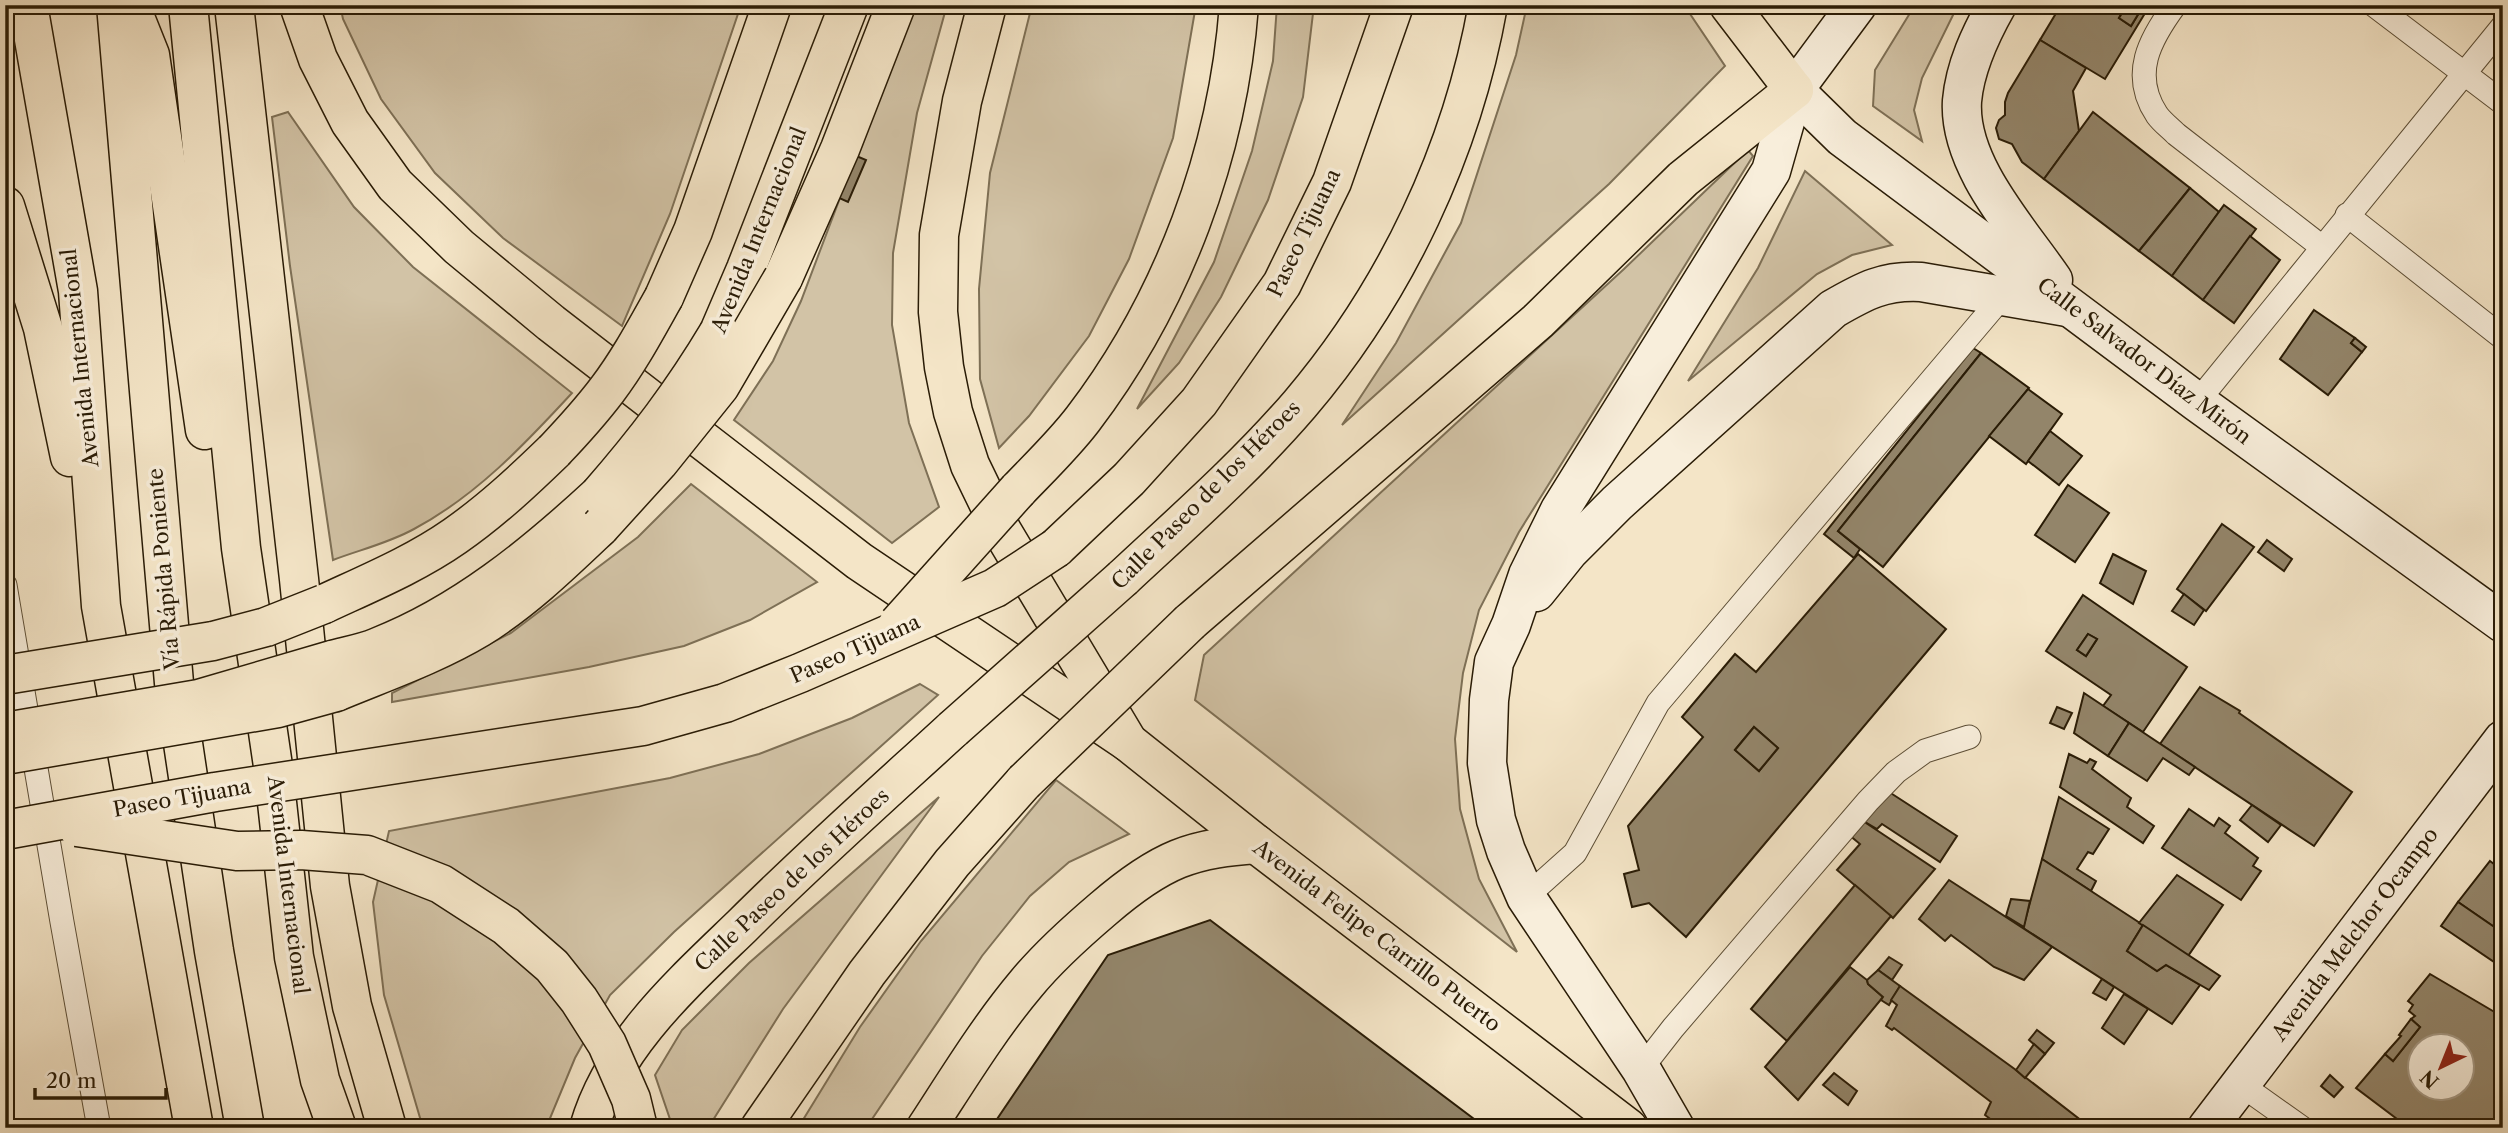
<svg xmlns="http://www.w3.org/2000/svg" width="2508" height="1133" viewBox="0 0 2508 1133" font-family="'Libre Caslon Text',serif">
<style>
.green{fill:#d2c3a6;stroke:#7e7056;stroke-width:2}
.building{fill:#93856a;stroke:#2a1c06;stroke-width:2;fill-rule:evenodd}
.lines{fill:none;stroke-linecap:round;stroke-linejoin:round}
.lane-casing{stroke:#5c4e36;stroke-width:25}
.secondary-casing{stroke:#2a1c06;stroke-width:41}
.primary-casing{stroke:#2a1c06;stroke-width:41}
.highway-casing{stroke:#2a1c06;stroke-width:41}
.lane{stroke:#f8eedb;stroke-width:23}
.secondary{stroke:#f8eedb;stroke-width:38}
.primary{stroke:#f4e5c7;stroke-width:38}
.highway{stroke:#f4e5c7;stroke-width:38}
.primary-bridge-casing{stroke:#2a1c06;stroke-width:41;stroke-linecap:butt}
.highway-bridge-casing{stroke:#2a1c06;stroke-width:41;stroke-linecap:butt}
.primary-bridge{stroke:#f4e5c7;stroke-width:38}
.highway-bridge{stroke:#f4e5c7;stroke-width:38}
.labels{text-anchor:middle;stroke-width:7;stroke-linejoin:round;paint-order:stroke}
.street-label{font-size:21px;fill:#2a1c06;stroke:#f8eedb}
</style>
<rect width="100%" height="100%" fill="#f4e5c7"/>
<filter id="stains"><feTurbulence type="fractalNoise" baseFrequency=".00286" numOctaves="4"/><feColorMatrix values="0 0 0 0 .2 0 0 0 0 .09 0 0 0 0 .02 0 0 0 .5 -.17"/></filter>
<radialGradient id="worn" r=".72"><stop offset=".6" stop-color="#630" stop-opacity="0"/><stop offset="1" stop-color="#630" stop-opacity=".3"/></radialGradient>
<g class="green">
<path d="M340,5H741L670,214L622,326L503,238L435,173L381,99L343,19Z"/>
<path d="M913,5H947L917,113L893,253L892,325L909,423L939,507L892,543L734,420L773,361L801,301Z"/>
<path d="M1032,5H1196L1173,138L1129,259L1089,336L1029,416L999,448L980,379L979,289L990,173Z"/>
<path d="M1277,5H1314L1303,97L1268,200L1221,297L1179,363L1137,409L1214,262L1252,151L1273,61Z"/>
<path d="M1527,5H1684L1725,66L1609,184L1342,425L1396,343L1461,223L1516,55Z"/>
<path d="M1915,5H1958L1922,78L1914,110L1922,141L1873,106L1875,70Z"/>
<path d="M288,112L354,207L413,267L572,393C524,445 476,496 414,529C389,543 359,550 333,560L290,266L272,117Z"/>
<path d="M1748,150L1753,156L1519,532L1479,610L1463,673L1455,739L1460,809L1479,879L1517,952L1195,700L1204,655L1624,269Z"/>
<path d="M1805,171L1892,245L1852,255L1817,274L1688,381L1758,268Z"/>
<path d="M691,484L817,582L750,620L684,646L589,667L392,702V693L511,633L638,537Z"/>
<path d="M920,684L938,695L674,932L610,995L575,1058L546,1128H423L384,995L373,902L389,831L670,778L759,754L852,718Z"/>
<path d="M1056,780L1129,834L1069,862L1030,896L982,956L866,1128H798L860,1027L921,941Z"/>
<path d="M939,797L783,1009L708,1128H673L655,1075L682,1030L749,963Z"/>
</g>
<g class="building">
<path d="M2061,5H2127L2119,18L2131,26L2142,8L2136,5H2150L2105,79L2040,40Z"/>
<path d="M2127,5H2136L2142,8L2131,26L2119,18Z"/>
<path d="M2040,40L2086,68L2073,91L2079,131L2044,179L2022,162L2012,144L1999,139L1996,128L1999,120L2005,115V102L2008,93Z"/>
<path d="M2093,112L2190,188L2139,251L2044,179Z"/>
<path d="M823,142L866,160L848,202L806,183Z"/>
<path d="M2190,188L2219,212L2172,276L2139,251Z"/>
<path d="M2224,205L2256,229L2203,300L2172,276Z"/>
<path d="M2250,236L2280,260L2234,323L2203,300Z"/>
<path d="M2314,310L2355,338L2351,343L2362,352L2328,395L2280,359Z"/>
<path d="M2355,338L2366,347L2362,352L2351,343Z"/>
<path d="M1973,348L1981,353L1838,531L1860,549L1854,558L1824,534Z"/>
<path d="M1981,353L2029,388L1883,567L1838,531Z"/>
<path d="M2028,389L2062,414L2026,464L1989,436Z"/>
<path d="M2050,431L2082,456L2059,485L2028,461Z"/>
<path d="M2068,485L2109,513L2075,562L2035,535Z"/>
<path d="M2222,524L2254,547L2206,611L2177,589Z"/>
<path d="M2267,540L2292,559L2284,571L2258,552Z"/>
<path d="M1858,554L1946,629L1686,937L1649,903L1632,907L1624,874L1639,870L1628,826L1703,737L1682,717L1735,654L1756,672ZM1754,727L1778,748L1759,771L1735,750Z"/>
<path d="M2113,554L2146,571L2133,604L2100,583Z"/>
<path d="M2184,594L2204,610L2194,625L2172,611Z"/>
<path d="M2083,595L2187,667L2143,732L2103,706L2111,695L2046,651ZM2088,634L2097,639L2086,656L2077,650Z"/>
<path d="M2088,634L2097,639L2086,656L2077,650Z"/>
<path d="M2200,687L2240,711L2239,713L2352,792L2314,846L2160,744Z"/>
<path d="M2084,693L2129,723L2108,756L2074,733Z"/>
<path d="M2057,707L2072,713L2064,729L2050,723Z"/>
<path d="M2129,723L2195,767L2189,775L2163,758L2147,781L2108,756Z"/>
<path d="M1754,727L1778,748L1759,771L1735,750Z"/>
<path d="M2069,754L2087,763L2090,759L2096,762L2092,769L2131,798L2127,807L2154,826L2143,843L2060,787Z"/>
<path d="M1886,790L1957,836L1940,862L1882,824L1877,829L1860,819Z"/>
<path d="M2059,797L2109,829L2093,854L2088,852L2077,869L2096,881L2091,891L2042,859Z"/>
<path d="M2252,805L2281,825L2268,842L2240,820Z"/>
<path d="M2189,809L2214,826L2219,818L2230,826L2225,833L2258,858L2253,866L2261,871L2241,900L2162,848Z"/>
<path d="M1860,819L1935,869L1893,918L1837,870L1860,844L1848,834Z"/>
<path d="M2042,859L2143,925L2127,951L2157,971L2166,965L2200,985L2172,1024L2023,928Z"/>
<path d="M2490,861L2503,871V933L2458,902Z"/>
<path d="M2177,875L2223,905L2188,956L2139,923Z"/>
<path d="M1949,880L2052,947L2024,980L1994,967L1951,935L1945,941L1919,919Z"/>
<path d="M1855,885L1891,916L1787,1041L1751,1009Z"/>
<path d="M2011,899L2030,901L2024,927L2006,916Z"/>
<path d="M2458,902L2503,933V968L2441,926Z"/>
<path d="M1210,920L1486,1128H991L1108,955Z"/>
<path d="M2143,925L2220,976L2209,990L2166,965L2157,971L2127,951Z"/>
<path d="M1889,957L1902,965L1892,980L1878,970Z"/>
<path d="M1850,967L1867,980L1868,984L1883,997L1798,1100L1765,1067Z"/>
<path d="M1878,970L1900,986L1889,1005L1881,1000L1883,997L1868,984L1867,980Z"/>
<path d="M2430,974L2503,1017V1128H2409L2356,1088L2385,1054L2393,1061L2420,1027L2411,1019L2415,1016L2409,1011L2413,1005L2408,1001ZM2420,1046H2462V1088H2420Z"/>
<path d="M2102,979L2114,987L2106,1000L2093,993Z"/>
<path d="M1900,986L2016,1070L2091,1128H2002L1985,1115L1991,1102L1894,1028L1892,1030L1886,1026L1897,1005L1891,1000Z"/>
<path d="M2124,994L2148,1009L2124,1044L2102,1028Z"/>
<path d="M2411,1019L2420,1027L2393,1061L2385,1054L2401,1036L2399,1035Z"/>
<path d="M2037,1030L2054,1043L2045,1054L2029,1040Z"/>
<path d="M2034,1044L2045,1054L2025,1078L2016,1070Z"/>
<path d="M1834,1073L1857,1091L1848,1105L1823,1085Z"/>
<path d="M2330,1075L2343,1087L2334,1097L2321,1086Z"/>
</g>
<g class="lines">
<defs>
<g id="lane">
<path d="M2175,5C2150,39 2130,74 2157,115C2162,122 2170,128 2176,134L2322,247"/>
<path d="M2374,5L2503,103"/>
<path d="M2347,215L2503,338"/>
<path d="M2197,402L2503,26"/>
<path d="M5,585L62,922L99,1128"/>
<path d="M1526,897L1575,853L1658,703L2002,297"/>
<path d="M1641,1069L1673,1028L1868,801L1896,772L1925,751L1969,737"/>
<path d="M2240,1084L2302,1128"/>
</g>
<g id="secondary">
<path d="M1997,5C1980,35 1965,67 1962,101C1958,165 2019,230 2053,280"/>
<path d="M1794,90L1842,137L2197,402L2503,623"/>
<path d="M1536,592L1569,551L1617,503L1833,309C1864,291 1884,280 1921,282L2067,307"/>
<path d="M1675,1128L1641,1069L1526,897L1506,851L1496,820L1487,763L1489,700L1494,662L1511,625L1528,575L1560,510L1771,171L1794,90L1857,5"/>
<path d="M2207,1128L2503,740"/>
</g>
<g id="primary">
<path d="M987,5L962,101L939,235L938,312L944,367L953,412L970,465L1002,531L1128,742L1256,844L1628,1128"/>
<path d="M1729,5L1794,90"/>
<path d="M783,278L840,149L896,5"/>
<path d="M1123,578C1183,522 1246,467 1300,404C1396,291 1462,151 1488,5"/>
<path d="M336,692C384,672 434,655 479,628C524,600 562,563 600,527"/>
<path d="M589,1128C613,1045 682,984 742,926C810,858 882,794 953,729"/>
<path d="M926,1128C958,1079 989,1028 1026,984C1049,956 1076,932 1103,909C1125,890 1151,870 1178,859C1203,849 1229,846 1256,844"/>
</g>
<g id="highway">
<path d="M28,5L78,291L101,606L194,1128"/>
<path d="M116,5L174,683L214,951L245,1128"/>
<path d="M130,5L150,55L205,430"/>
<path d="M188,5L241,548L273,766L294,957L320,1080L337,1128"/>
<path d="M234,5L299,579L330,886L352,1006L387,1128"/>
<path d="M299,5L318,59L350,122L395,185L459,247L551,323L859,561L1128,742"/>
<path d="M5,206L43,328L70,457"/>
<path d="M664,297L693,231L772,5"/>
<path d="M719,332L746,269L849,5"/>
<path d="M1018,490C1040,467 1064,444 1083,419C1173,301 1228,153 1239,5"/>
<path d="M1056,548L1129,479L1199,402L1282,284L1332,182L1394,5"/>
<path d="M324,604C369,583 415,564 455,536C491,511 523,481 554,451"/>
<path d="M1190,622L1538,321L1683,179L1794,90"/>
<path d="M332,660C347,656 364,653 378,647C462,614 533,556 599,495"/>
<path d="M760,1128L867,973L952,863L1024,782"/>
</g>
</defs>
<use href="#lane" class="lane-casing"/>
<use href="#secondary" class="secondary-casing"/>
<use href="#primary" class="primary-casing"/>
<use href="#highway" class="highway-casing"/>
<use href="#lane" class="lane"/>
<use href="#secondary" class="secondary"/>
<use href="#primary" class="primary"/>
<use href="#highway" class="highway"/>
<defs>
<g id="primary-bridge">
<path d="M600,527L659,462L720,386L783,278"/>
<path d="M953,729L1123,578"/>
<path d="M5,755L278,708L336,692"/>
</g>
<g id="highway-bridge">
<path d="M554,451C573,431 591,411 607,390C629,361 646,329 664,297"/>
<path d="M599,495C645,442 682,394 719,332"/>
<path d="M898,624L1018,490"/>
<path d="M5,675L213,641L266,627L324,604"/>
<path d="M5,732L199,699L332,660"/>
<path d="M1024,782L1190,622"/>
<path d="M77,827L237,851L301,850L367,855L441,884L506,926L552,966L579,1000L607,1044L631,1099L638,1128"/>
<path d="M5,830L215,792L643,726L725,703L800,673L995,588L1056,548"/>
</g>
</defs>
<use href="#primary-bridge" class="primary-bridge-casing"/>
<use href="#highway-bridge" class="highway-bridge-casing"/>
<use href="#primary-bridge" class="primary-bridge"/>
<use href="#highway-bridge" class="highway-bridge"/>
</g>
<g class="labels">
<g class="street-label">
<text transform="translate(759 230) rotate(-68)" y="7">Avenida Internacional</text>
<text transform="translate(1304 233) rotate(-64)" y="7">Paseo Tijuana</text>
<text transform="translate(80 358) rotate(-96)" y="7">Avenida Internacional</text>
<text transform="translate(2144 361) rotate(37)" y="7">Calle Salvador Díaz Mirón</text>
<text transform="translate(1206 495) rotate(-45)" y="7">Calle Paseo de los Héroes</text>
<text transform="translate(164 569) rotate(-95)" y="7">Vía Rápida Poniente</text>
<text transform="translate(855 649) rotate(-24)" y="7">Paseo Tijuana</text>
<text transform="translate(182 798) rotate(-10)" y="7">Paseo Tijuana</text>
<text transform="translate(792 880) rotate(-43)" y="7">Calle Paseo de los Héroes</text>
<text transform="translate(288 885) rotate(83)" y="7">Avenida Internacional</text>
<text transform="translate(2355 934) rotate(-53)" y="7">Avenida Melchor Ocampo</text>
<text transform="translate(1377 936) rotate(37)" y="7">Avenida Felipe Carrillo Puerto</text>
</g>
</g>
<rect width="2508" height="1133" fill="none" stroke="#f4e5c7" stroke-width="28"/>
<rect x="7" y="7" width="2494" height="1119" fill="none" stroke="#2a1c06" stroke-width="3.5"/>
<rect x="14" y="14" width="2480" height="1105" fill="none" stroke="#2a1c06" stroke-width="2"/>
<g transform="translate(2441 1067) rotate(223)"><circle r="33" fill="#f8eedb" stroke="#a69a86" stroke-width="2"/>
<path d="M0-5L12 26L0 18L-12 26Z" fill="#8f2418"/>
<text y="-10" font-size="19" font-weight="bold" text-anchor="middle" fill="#2a1c06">N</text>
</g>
<path d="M35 1088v10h131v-10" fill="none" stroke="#2a1c06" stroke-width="3.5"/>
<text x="46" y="1088" font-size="21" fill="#2a1c06" stroke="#f8eedb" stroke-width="5" paint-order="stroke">20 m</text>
<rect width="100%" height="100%" filter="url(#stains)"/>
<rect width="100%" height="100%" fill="url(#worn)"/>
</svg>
